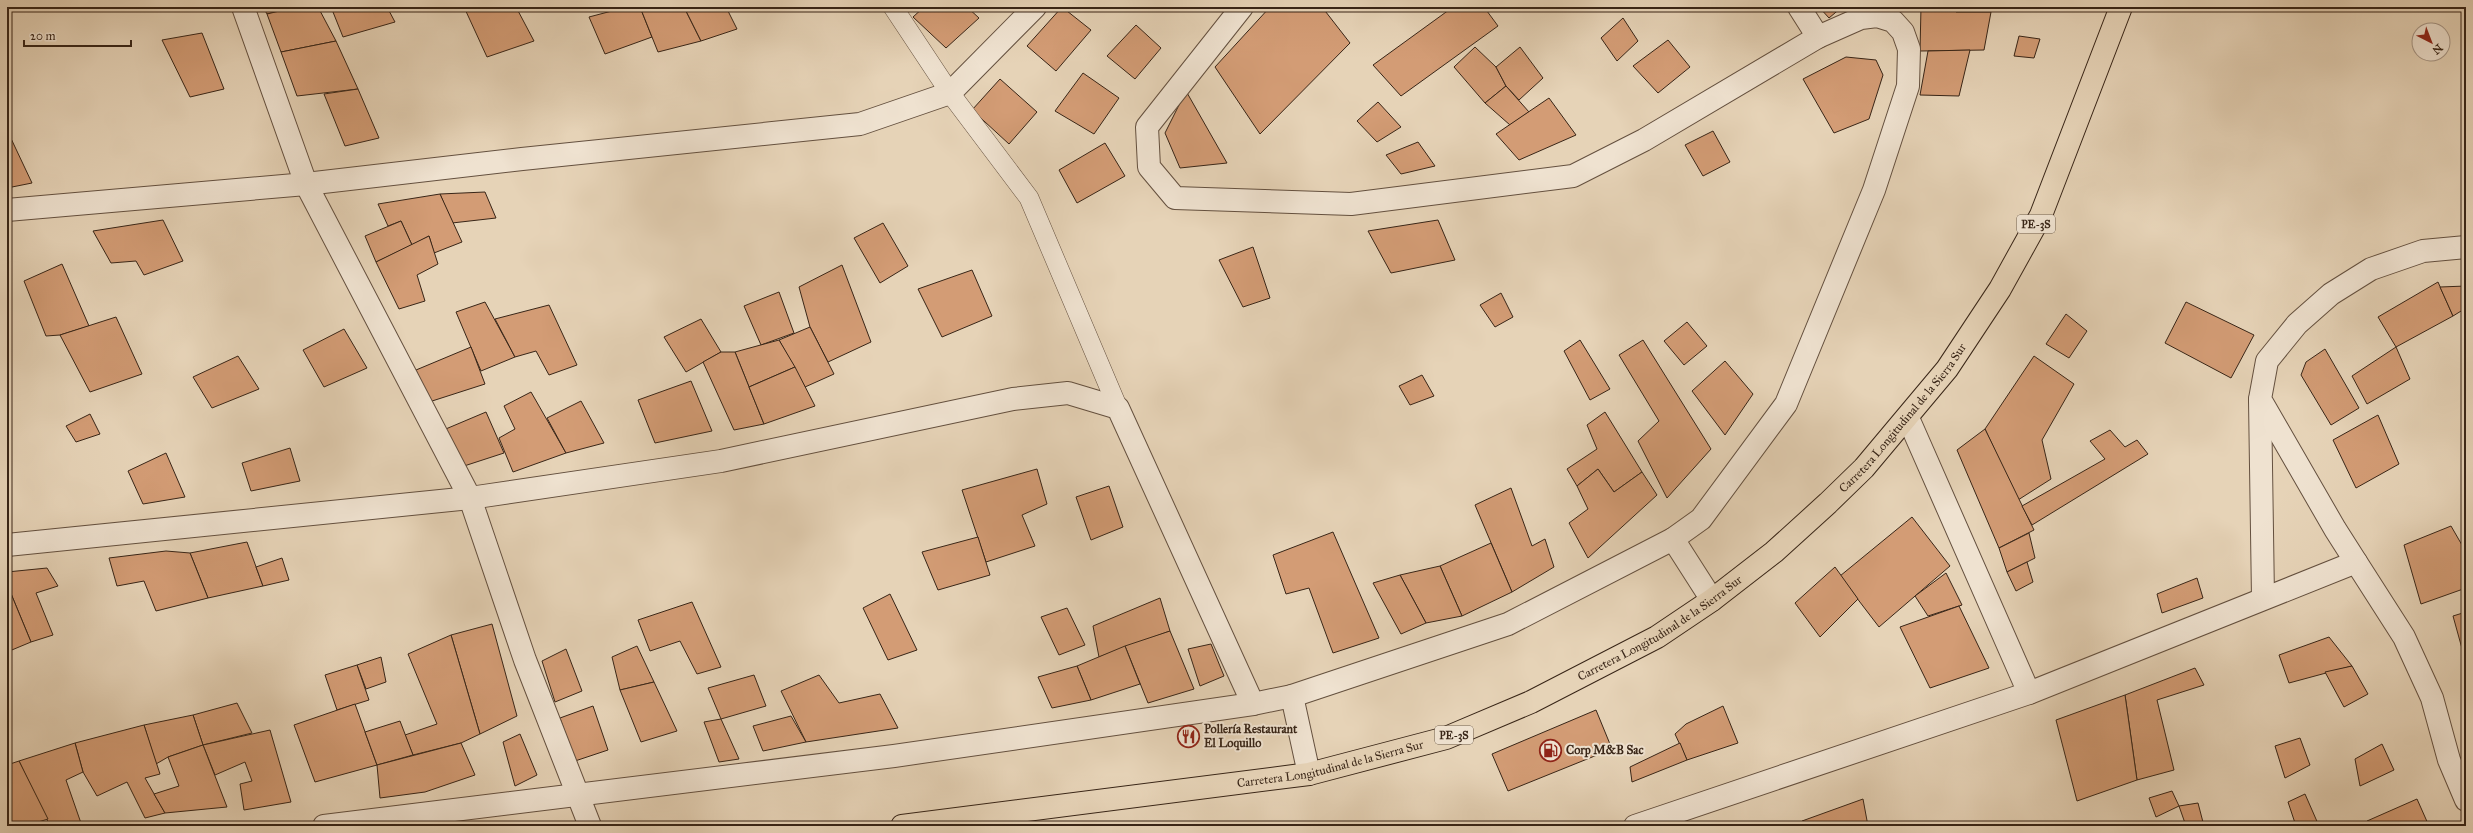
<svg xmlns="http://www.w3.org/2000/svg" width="2473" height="833" viewBox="0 0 2473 833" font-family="'IM FELL Great Primer',serif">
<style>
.building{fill:#d39c75;stroke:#382517}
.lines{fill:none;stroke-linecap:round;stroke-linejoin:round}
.lane-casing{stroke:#64503f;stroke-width:20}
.street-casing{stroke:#64503f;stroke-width:24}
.highway-casing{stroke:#382517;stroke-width:24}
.lane{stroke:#efe2d0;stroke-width:19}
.street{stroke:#efe2d0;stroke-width:22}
.highway{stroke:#e6d3b7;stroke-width:22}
.labels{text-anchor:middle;stroke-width:4;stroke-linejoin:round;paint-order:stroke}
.shield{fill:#efe2d0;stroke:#6f5e4e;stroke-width:1}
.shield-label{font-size:11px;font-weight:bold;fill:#382517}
.street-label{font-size:12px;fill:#382517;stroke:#efe2d0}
.poi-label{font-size:12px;font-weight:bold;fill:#382517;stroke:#efe2d0;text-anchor:start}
</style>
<rect width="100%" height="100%" fill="#e6d3b7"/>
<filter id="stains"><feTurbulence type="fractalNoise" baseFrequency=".005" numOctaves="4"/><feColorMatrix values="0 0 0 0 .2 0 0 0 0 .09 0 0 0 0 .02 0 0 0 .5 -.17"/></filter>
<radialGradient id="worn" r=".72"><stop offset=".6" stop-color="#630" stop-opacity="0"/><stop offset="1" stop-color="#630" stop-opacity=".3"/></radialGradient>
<g class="building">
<path d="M263,7H296L267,14Z"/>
<path d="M296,7H318L336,41L281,52L267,14Z"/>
<path d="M331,7H387L395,22L343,37Z"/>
<path d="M464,7H516L534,41L487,57Z"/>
<path d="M627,7H640L652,37L605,54L589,17Z"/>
<path d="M640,7H684L701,41L658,52Z"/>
<path d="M684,7H726L737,29L701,41Z"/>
<path d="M924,7H967L979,18L946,48L913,17Z"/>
<path d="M1062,7L1091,30L1056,71L1027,46Z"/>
<path d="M1270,7H1322L1350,43L1260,134L1215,67Z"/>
<path d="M1453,7H1484L1498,26L1401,96L1373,65Z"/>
<path d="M1819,7H1842L1829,18Z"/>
<path d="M1921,7H1957L1956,12H1991L1984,50L1920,51Z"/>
<path d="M1623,18L1638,41L1617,61L1601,38Z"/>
<path d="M1136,25L1161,48L1135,79L1107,56Z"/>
<path d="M202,33L224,89L190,97L162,40Z"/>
<path d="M2019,36L2040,39L2034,58L2014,56Z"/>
<path d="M1668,40L1690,67L1658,93L1633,66Z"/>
<path d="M336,41L358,89L297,96L281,52Z"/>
<path d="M1475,47L1496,67L1506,86L1485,103L1454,67Z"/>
<path d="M1520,47L1543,78L1519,100L1506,86L1496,67Z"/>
<path d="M1970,50L1959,96L1920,95L1928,51Z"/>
<path d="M1846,57L1876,60L1883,75L1869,119L1834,133L1803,79Z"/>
<path d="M1083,73L1119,98L1094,134L1055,111Z"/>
<path d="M1000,79L1037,112L1009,144L972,110Z"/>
<path d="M1506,86L1529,112L1510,125L1485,103Z"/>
<path d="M358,89L379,138L345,146L324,94Z"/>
<path d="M1186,91L1227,163L1180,168L1165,133Z"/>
<path d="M1549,98L1576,135L1519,160L1496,134Z"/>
<path d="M1378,102L1401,127L1377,142L1357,121Z"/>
<path d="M7,130L32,183L7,188Z"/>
<path d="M1713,131L1730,162L1703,176L1685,145Z"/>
<path d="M1418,142L1435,166L1401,174L1386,155Z"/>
<path d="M1105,143L1125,176L1077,203L1059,170Z"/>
<path d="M485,192L496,218L452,223L440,194Z"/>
<path d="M440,194L462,242L434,253L429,236L412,245L401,221L388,226L378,204Z"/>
<path d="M163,220L183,261L144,275L136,261L111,263L93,231Z"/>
<path d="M1438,220L1455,260L1391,273L1368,231Z"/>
<path d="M401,221L412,245L376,262L365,236Z"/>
<path d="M883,223L908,266L880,283L854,238Z"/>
<path d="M429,236L438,264L417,275L425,301L399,309L376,262Z"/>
<path d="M1253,247L1270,298L1243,307L1219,260Z"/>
<path d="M62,264L89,326L60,335L46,336L24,281Z"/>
<path d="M842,265L871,342L828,362L810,327L799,287Z"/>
<path d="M972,270L992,316L942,337L918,289Z"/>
<path d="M2438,282L2453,316L2396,347L2378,317Z"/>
<path d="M2466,286V308L2453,316L2440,287Z"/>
<path d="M779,292L794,333L761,345L744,306Z"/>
<path d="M1501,293L1513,317L1495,327L1480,305Z"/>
<path d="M485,302L515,357L481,371L456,312Z"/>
<path d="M2186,302L2254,335L2231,378L2165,343Z"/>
<path d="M549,305L577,365L549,375L536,351L515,357L495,319Z"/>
<path d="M2066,314L2087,331L2069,358L2046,344Z"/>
<path d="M116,317L142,374L90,392L60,335Z"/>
<path d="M701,319L721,352L686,372L664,337Z"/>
<path d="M1687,322L1707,346L1684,365L1664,341Z"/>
<path d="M810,327L834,374L805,387L779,340Z"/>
<path d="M344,329L367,368L324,387L303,350Z"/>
<path d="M779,340L795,367L749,387L735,352Z"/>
<path d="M1580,340L1610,389L1590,400L1564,351Z"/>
<path d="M1643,340L1711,449L1667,498L1638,441L1659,421L1619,355Z"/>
<path d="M471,347L485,384L429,402L416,370Z"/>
<path d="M2396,347L2410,379L2367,404L2352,376Z"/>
<path d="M2325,349L2359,408L2331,425L2301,375L2306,362Z"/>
<path d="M721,352H735L764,424L734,430L703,362Z"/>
<path d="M238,356L259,389L212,408L193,377Z"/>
<path d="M2034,356L2074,384L2042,440L2051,479L2018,500L1985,429Z"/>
<path d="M1725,361L1753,394L1725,435L1692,391Z"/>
<path d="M795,367L815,406L764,424L749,387Z"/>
<path d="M1422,375L1434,396L1410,405L1399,386Z"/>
<path d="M691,381L712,431L655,443L638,400Z"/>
<path d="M531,392L566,453L513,472L499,438L515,429L504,406Z"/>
<path d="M581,401L604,443L566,453L547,418Z"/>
<path d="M486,412L504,453L461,467L441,431Z"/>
<path d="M1605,412L1642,472L1614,492L1598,469L1577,486L1567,469L1597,449L1587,425Z"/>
<path d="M90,414L100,434L76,442L66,426Z"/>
<path d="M2378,415L2399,464L2356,488L2333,440Z"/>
<path d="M1985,429L2034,530L1999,548L1957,450Z"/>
<path d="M2110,430L2125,447L2137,440L2148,454L2032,525L2022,506L2105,459L2090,441Z"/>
<path d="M290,448L300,481L251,491L242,463Z"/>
<path d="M166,453L185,497L143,504L128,471Z"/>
<path d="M1037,469L1047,504L1022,515L1035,546L986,562L962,490Z"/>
<path d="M1598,469L1614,492L1642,472L1657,495L1588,558L1569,523L1588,509L1577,486Z"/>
<path d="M1109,486L1123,527L1091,540L1076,497Z"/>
<path d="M1511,488L1532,546L1545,539L1554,567L1512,592L1475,505Z"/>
<path d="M1912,517L1950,566L1879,627L1840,576Z"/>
<path d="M2451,526L2466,552V588L2421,604L2404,545Z"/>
<path d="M1333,532L1379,638L1333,653L1309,588L1286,594L1273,555Z"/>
<path d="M2029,533L2035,558L2007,572L1999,548Z"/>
<path d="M978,537L990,575L938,590L922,552Z"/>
<path d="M247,542L263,586L208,598L190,553Z"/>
<path d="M1491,543L1512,592L1462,616L1440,566Z"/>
<path d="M166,551L190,553L208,598L156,611L144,581L117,586L109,558Z"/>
<path d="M282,558L289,580L263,586L256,567Z"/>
<path d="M2027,562L2033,582L2016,591L2007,572Z"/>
<path d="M1440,566L1462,616L1426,623L1400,575Z"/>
<path d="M1835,567L1858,599L1820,637L1795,603Z"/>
<path d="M47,568L58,586L36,593L53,635L31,642L7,584V572Z"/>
<path d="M1946,573L1962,605L1928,616L1915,596Z"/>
<path d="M1400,575L1426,623L1401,634L1373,583Z"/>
<path d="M2197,578L2203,598L2162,613L2157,594Z"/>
<path d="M7,584L31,642L7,652Z"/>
<path d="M890,594L917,650L888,660L863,608Z"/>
<path d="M1160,598L1170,631L1099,657L1093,626Z"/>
<path d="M692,602L721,667L697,674L680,641L650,651L638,620Z"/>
<path d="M1959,606L1989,668L1930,688L1900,627Z"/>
<path d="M1067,608L1085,645L1059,655L1041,617Z"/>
<path d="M2466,612V663L2453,616Z"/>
<path d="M492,624L517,716L480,734L451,635Z"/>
<path d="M1170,631L1194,689L1148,703L1125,646Z"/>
<path d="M451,635L480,734L461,743L413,755L405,735L437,724L408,654Z"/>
<path d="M2329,637L2352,666L2289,683L2279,655Z"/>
<path d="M1211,644L1224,676L1200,686L1188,649Z"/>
<path d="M637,646L654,682L620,690L612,657Z"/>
<path d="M1125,646L1140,684L1091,700L1077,666Z"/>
<path d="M566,649L582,691L555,702L542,661Z"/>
<path d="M381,657L386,682L366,689L357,665Z"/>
<path d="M357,665L369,700L337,710L325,675Z"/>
<path d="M1077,666L1091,700L1052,708L1038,677Z"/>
<path d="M2352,666L2368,694L2344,707L2325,672Z"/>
<path d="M2195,668L2204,685L2157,700L2174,770L2137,780L2125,695Z"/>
<path d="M754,675L766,706L721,719L708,688Z"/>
<path d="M819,675L839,703L880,694L898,728L806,742L781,691Z"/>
<path d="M654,682L677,731L641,742L620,690Z"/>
<path d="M2125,695L2137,780L2077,801L2056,720Z"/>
<path d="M237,703L252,733L203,745L193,715Z"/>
<path d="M355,704L377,765L315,782L294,725Z"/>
<path d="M593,706L608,750L575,761L560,718Z"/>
<path d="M1723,706L1738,743L1687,760L1675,734L1686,724Z"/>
<path d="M1596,710L1612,749L1508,791L1492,754Z"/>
<path d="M193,715L203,745L168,757L156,764L144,725Z"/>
<path d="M791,716L806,742L763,751L753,726Z"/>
<path d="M721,719L739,759L719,762L704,722Z"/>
<path d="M400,721L413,755L377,765L365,732Z"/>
<path d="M144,725L160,774L145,778L165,813L145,818L127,782L97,796L83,772L75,743Z"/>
<path d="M270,730L291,802L244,810L240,784L252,781L245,762L215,775L203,745Z"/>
<path d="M520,734L537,775L515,786L503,742Z"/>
<path d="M2300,738L2310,765L2285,778L2275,746Z"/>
<path d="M75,743L83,772L66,780L82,826H50L19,761Z"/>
<path d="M461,743L475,775L425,792L380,798L377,765Z"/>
<path d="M1680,743L1687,760L1632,782L1630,767Z"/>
<path d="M2382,744L2394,770L2360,786L2355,759Z"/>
<path d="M203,745L227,807L165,813L154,794L179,786L168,757Z"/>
<path d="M19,761L48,819L25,826H7V765Z"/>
<path d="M2172,791L2179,806L2156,817L2149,798Z"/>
<path d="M2305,794L2319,826H2296L2288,802Z"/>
<path d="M1863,799L1868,826H1803L1802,821Z"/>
<path d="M2417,799L2429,826H2370L2367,821Z"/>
<path d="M2198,803L2204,826H2186L2179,806Z"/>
</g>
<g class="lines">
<defs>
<path id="lane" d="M893,7L950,93L1029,198L1118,408"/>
<g id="street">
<path d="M243,7L306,184L470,498L525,660L590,826"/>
<path d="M1242,7L1147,127L1149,167L1175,198L1351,204L1573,176L1644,140L1818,37L1861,18L1877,16L1893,21L1903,32L1909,49L1908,86L1874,190L1786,404L1701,519L1673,539L1712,600"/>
<path d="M1799,7L1818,37"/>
<path d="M7,210L306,184L522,159L860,124L950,93L1035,7"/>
<path d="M2260,400L2263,598"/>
<path d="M1908,418L2029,693"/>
<path d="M7,545L470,498L721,461L1013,399L1068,393L1118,408L1253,704L1292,696L1309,774"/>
<path d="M2356,562L2335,529L2260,399L2267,361L2297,324L2331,294L2371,269L2423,251L2466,247"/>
<path d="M1292,696L1508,624L1673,539"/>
<path d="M324,826L894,756L1253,704"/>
<path d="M1635,826L2029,693L2356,562L2404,637L2432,698L2449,760L2466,800"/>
</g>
<g id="highway">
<path id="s1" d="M902,826L1309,774L1446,738L1531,702L1657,637L1712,600L1774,552L1828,503L1864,468L1947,369L2000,289L2041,215L2121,7"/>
</g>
</defs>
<use href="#lane" class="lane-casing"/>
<use href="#street" class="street-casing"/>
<use href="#highway" class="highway-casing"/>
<use href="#lane" class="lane"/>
<use href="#street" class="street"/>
<use href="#highway" class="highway"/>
</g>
<defs>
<symbol id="restaurant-ring" viewBox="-11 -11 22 22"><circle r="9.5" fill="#efe2d0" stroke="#8f2418" stroke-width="1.5"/><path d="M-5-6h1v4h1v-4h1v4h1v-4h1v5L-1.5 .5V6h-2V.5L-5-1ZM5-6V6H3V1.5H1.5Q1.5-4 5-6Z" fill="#8f2418"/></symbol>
<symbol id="fuel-ring" viewBox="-11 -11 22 22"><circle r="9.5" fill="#efe2d0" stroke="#8f2418" stroke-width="1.5"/><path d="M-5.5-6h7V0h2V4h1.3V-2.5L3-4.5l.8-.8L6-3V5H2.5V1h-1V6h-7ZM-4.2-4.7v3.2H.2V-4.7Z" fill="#8f2418"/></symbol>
</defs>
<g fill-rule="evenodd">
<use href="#restaurant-ring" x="1176" y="724" width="25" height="25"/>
<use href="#fuel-ring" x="1538" y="738" width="25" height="25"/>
</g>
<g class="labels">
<g class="shield">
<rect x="2017" y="215" width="38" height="18" rx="3"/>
<rect x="1435" y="726" width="38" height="18" rx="3"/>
</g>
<g class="shield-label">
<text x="2036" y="228">PE-3S</text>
<text x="1454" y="739">PE-3S</text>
</g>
<g class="street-label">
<text dy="4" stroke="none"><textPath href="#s1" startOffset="1117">Carretera Longitudinal de la Sierra Sur</textPath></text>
<text dy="4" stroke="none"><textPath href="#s1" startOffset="793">Carretera Longitudinal de la Sierra Sur</textPath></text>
<text dy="4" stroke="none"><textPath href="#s1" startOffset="433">Carretera Longitudinal de la Sierra Sur</textPath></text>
</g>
<g class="poi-label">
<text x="1204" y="733">Pollería Restaurant<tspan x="1204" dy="14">El Loquillo</tspan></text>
<text x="1566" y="754">Corp M&amp;B Sac</text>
</g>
</g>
<rect width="2473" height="833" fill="none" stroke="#e6d3b7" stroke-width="24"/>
<rect x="8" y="8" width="2457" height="817" fill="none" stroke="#382517" stroke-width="2"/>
<rect x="12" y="12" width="2449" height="809" fill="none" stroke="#382517"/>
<g transform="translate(2431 42) rotate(138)"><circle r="19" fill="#efe2d0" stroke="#a69686"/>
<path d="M0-3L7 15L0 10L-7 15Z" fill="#8f2418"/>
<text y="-6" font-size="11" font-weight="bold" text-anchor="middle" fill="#382517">N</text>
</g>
<path d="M24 40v6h107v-6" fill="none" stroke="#382517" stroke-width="2"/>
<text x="30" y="40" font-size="12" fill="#382517" stroke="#efe2d0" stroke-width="3" paint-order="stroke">20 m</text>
<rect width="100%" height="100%" filter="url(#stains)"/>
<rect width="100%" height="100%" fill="url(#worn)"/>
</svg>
